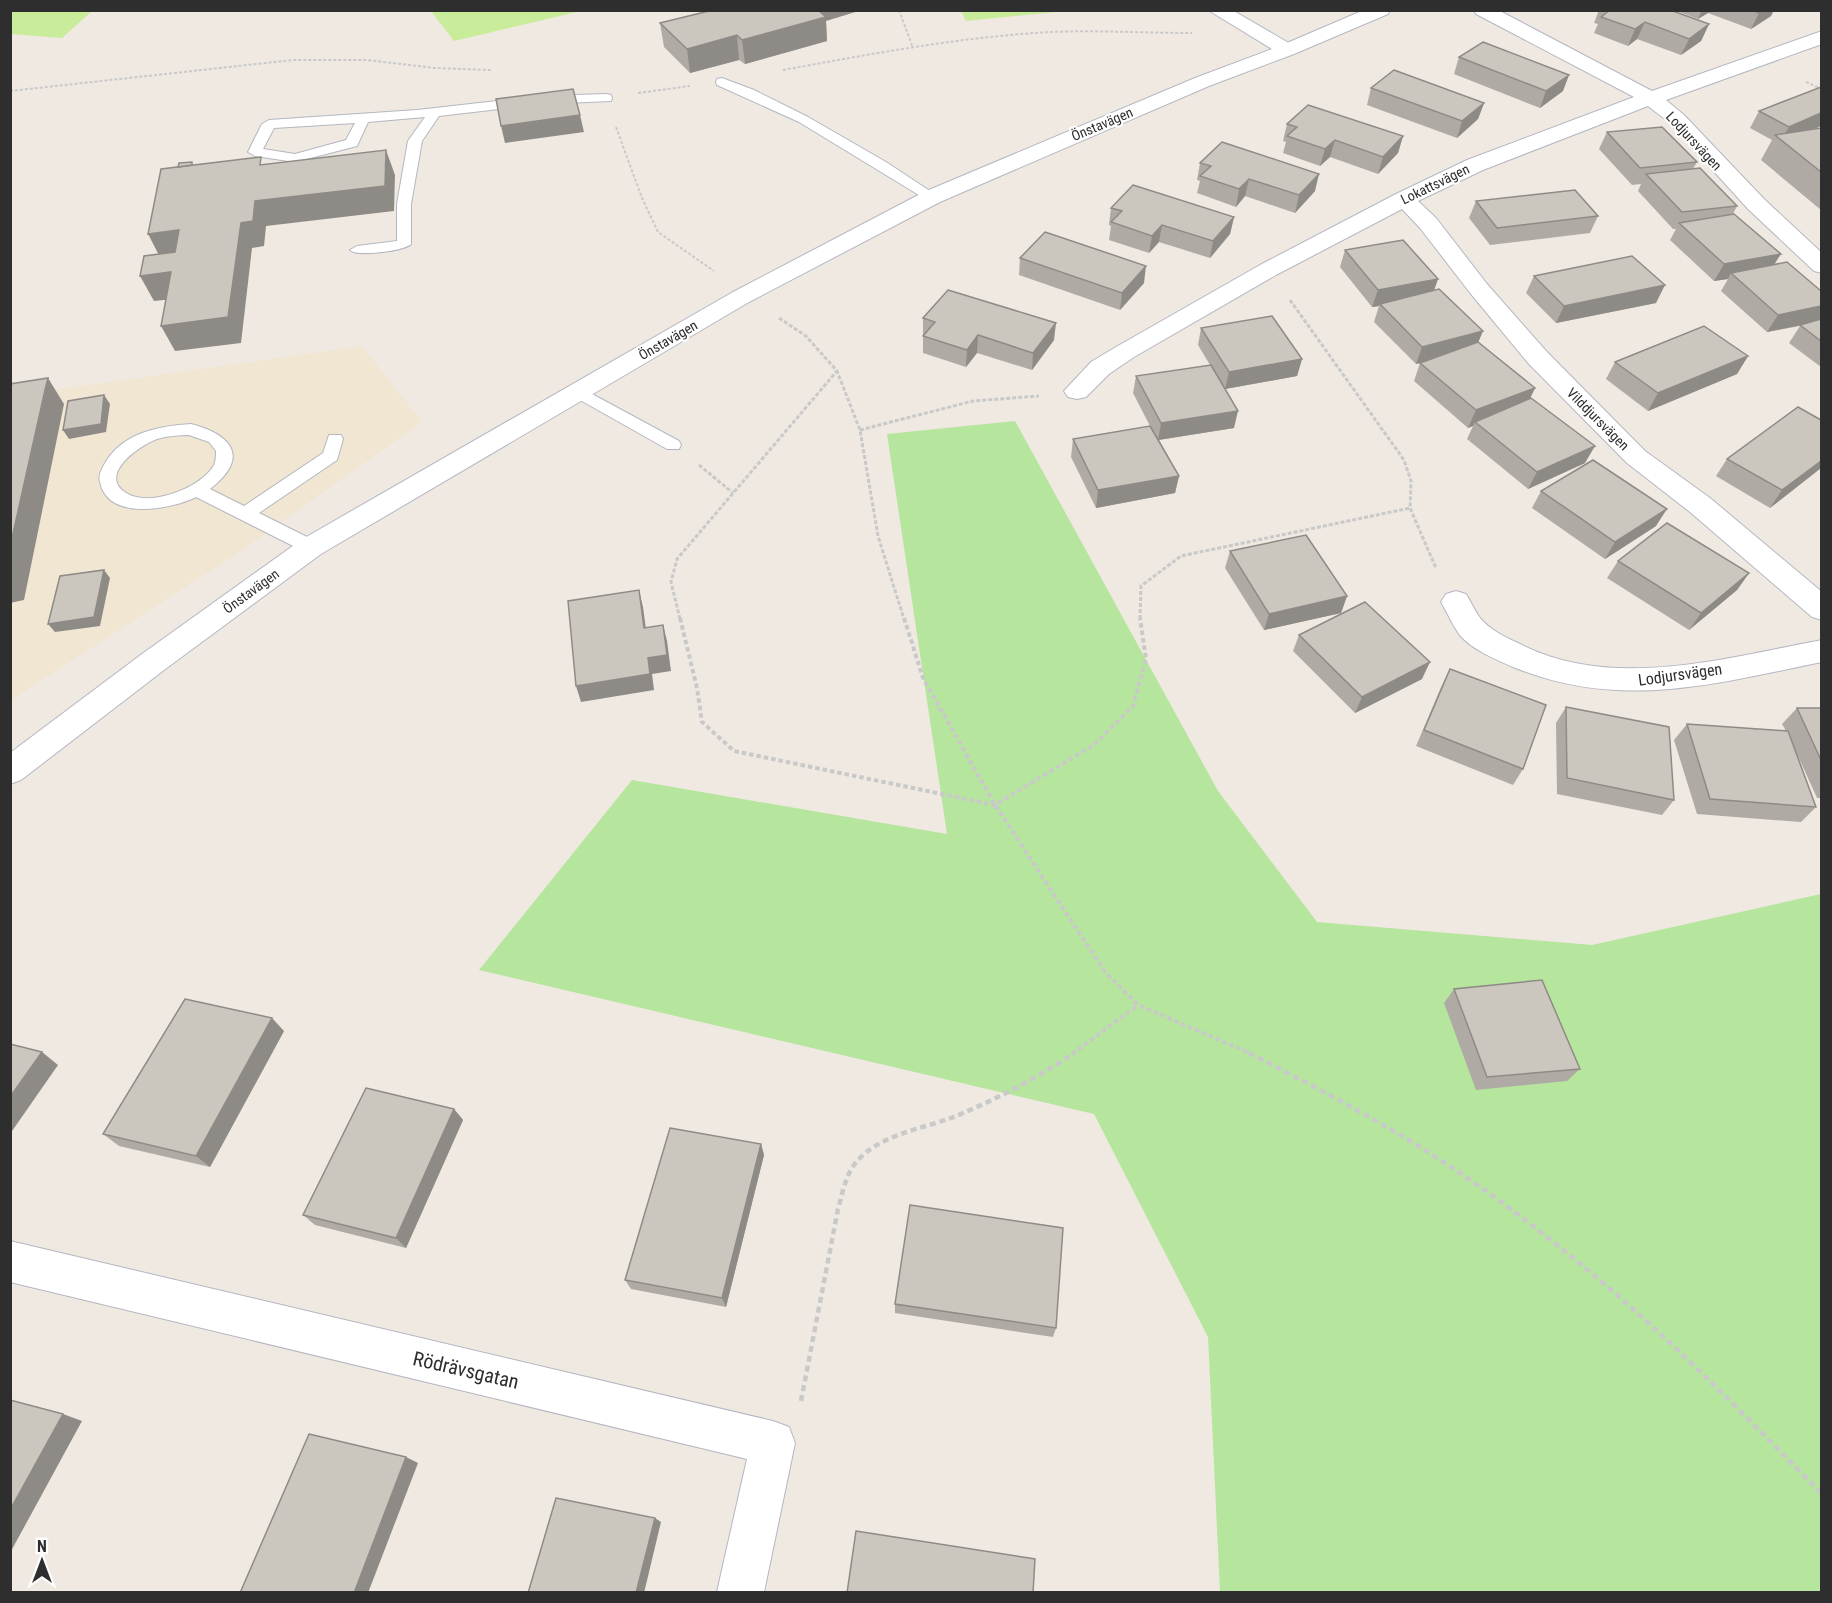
<svg xmlns="http://www.w3.org/2000/svg" width="1832" height="1603" viewBox="0 0 1832 1603" font-family="'Roboto Condensed',sans-serif">
<style>
.education{fill:#f0e6d1}
.green{fill:#b6e59e}
.pitch{fill:#c9ec9a}
.lines{fill:none;stroke-linecap:round;stroke-linejoin:round}
.lane-casing{stroke:#b4b7c1;stroke-width:2}
.street-casing{stroke:#b4b7c1;stroke-width:2}
.secondary-casing{stroke:#b4b7c1;stroke-width:2}
.path-far3{stroke:#c9c9c9;stroke-width:2;stroke-dasharray:3 2;stroke-linecap:butt}
.path-far2{stroke:#c9c9c9;stroke-width:3;stroke-dasharray:4 2;stroke-linecap:butt}
.path-far1{stroke:#c9c9c9;stroke-width:4;stroke-dasharray:4.5 3;stroke-linecap:butt}
.path{stroke:#c9c9c9;stroke-width:4.5;stroke-dasharray:6 4;stroke-linecap:butt}
.lane{fill:#fff;fill-rule:evenodd}
.street{fill:#fff;fill-rule:evenodd}
.secondary{fill:#fff;fill-rule:evenodd}
.wall{fill:#afaba4}
.shaded-wall{fill:#8e8b86}
.building{fill:#cbc7bf;stroke:#8e8b86;stroke-width:1.5}
.labels{text-anchor:middle;stroke-width:4.5;stroke-linejoin:round;paint-order:stroke}
.far-street-label{font-size:14px;fill:#2e2e2e;stroke:#fff}
.street-label{font-size:16px;fill:#2e2e2e;stroke:#fff}
.near-street-label{font-size:20px;fill:#2e2e2e;stroke:#fff}
</style>
<rect width="100%" height="100%" fill="#efe9e1"/>
<path class="education" d="M362,346L422,422L238,553L11,700V396Z"/>
<path class="green" d="M1015,421L1218,791L1317,922L1592,945L1821,894V1592H1220L1208,1337L1094,1114L479,970L632,780L947,834L887,434Z"/>
<g class="pitch">
<path d="M10,11L11,10L92,11L62,38L11,34Z"/>
<path d="M431,11H581L454,41Z"/>
<path d="M1056,11L1057,12L966,21L961,11Z"/>
</g>
<g class="lines">
<defs>
<g id="lane">
<path d="M722,78L754,90L808,117L886,162L939,197L932,201L927,200L799,122L717,85L716,82L717,79Z"/>
<path d="M606,94L611,95L612,98L611,101L542,104L439,116L422,141L411,204V244C404,251 357,257 350,250L357,246L397,241V204L408,141L425,117L368,122L357,146L295,162L255,156L248,152L262,124L269,120L417,110L542,96ZM355,123L346,140L295,154L263,149L274,128Z"/>
<path d="M579,387L679,441L681,445L679,449H667L573,396L571,392L573,388Z"/>
<path d="M191,424C233,435 250,458 210,489L244,506L323,453L329,435H341L343,439L337,460L259,513L317,542L320,547L317,552L311,553L305,552L196,497C172,509 108,522 100,482C98,476 101,470 104,465C121,433 158,426 191,424ZM189,435L209,442L216,451C216,455 216,461 214,465C201,489 141,512 120,488C104,469 143,444 157,439C167,436 179,435 189,435Z"/>
</g>
<g id="street">
<path d="M1208,10H1232L1294,46L1297,50L1294,54H1280Z"/>
<path d="M1474,10H1498L1652,91L1822,31V44L1666,100L1684,115L1764,199L1822,253V273L1814,271L1748,209L1670,123L1648,106L1483,170L1418,201L1436,218L1487,284L1547,352L1645,451L1710,498L1822,592V620L1812,617L1690,512L1627,463L1529,364L1471,294L1420,228L1402,209L1276,275L1134,357L1109,374L1086,397L1077,399L1068,397L1064,391L1091,362L1116,347L1260,265L1396,194L1467,160L1634,97L1476,14Z"/>
<path d="M1456,591L1466,594C1471,602 1475,611 1480,618C1490,630 1505,637 1518,643C1611,692 1725,658 1822,640V662C1713,684 1620,711 1513,667C1495,659 1472,650 1459,634C1452,624 1447,612 1441,602L1446,594Z"/>
<path d="M10,1241L773,1421L789,1427L795,1443L764,1592H717L747,1459L10,1282Z"/>
</g>
<path id="secondary" d="M1364,10H1390L1388,14L1294,54L1209,86L940,202L749,302L321,554L164,670L21,780L10,784V753L142,654L301,540L733,292L924,192L1195,78L1280,46Z"/>
</defs>
<use href="#lane" class="lane-casing"/>
<use href="#street" class="street-casing"/>
<use href="#secondary" class="secondary-casing"/>
<g class="path-far3">
<path d="M899,10L913,48"/>
<path d="M783,70C871,54 960,37 1050,32C1097,30 1145,33 1192,33"/>
<path d="M1806,82L1822,89"/>
<path d="M10,91L293,60H367L435,68L491,70"/>
<path d="M638,93L690,86"/>
<path d="M616,127L642,198L658,232L714,271"/>
</g>
<g class="path-far2">
<path d="M1290,300L1404,460L1411,481L1410,508L1436,568"/>
<path d="M779,318L806,336L837,371L860,430L878,536L904,619"/>
<path d="M860,430L973,401L1039,396"/>
<path d="M699,465L733,493"/>
<path d="M680,619L671,582L677,559L837,371"/>
<path d="M1140,619L1141,586L1181,556L1410,508"/>
</g>
<g class="path-far1">
<path d="M680,618L697,688L702,722L734,751L995,805L1095,744L1133,706L1146,659L1140,618"/>
<path d="M904,618L923,678L995,805L1105,972L1138,1005L1252,1054"/>
<path d="M1072,1054L1138,1005"/>
</g>
<g class="path">
<path d="M1249,1053C1304,1081 1359,1110 1412,1142C1479,1183 1543,1232 1603,1283C1680,1348 1751,1422 1822,1494"/>
<path d="M801,1401L838,1209C843,1191 846,1172 859,1159C884,1133 924,1129 956,1116C997,1099 1037,1078 1074,1053"/>
</g>
<use href="#lane" class="lane"/>
<use href="#street" class="street"/>
<use href="#secondary" class="secondary"/>
</g>
<g class="wall">
<path d="M1599,10H1670L1709,24L1701,41L1681,55L1637,39L1628,46L1594,33L1598,24L1594,23Z"/>
<path d="M1674,10H1774L1771,16L1751,29L1708,13L1698,19Z"/>
<path d="M826,21L827,41L745,64L739,60L690,73L664,47L660,23Z"/>
<path d="M1459,57L1563,91L1540,108L1454,74Z"/>
<path d="M1371,88L1484,103L1478,119L1457,138L1367,105Z"/>
<path d="M1759,111L1821,126L1817,128H1821V210L1761,160L1772,140L1750,128Z"/>
<path d="M1287,124L1403,136L1398,153L1378,174L1330,157L1320,166L1283,153L1286,142L1283,141Z"/>
<path d="M1607,132L1697,162L1693,169L1737,206L1733,214L1774,265L1821,291V367L1789,343L1800,326L1767,332L1721,291L1728,279L1714,281L1670,240L1676,229H1673L1638,191L1641,184L1632,185L1599,149Z"/>
<path d="M1200,163L1315,191L1295,213L1245,196L1236,207L1197,193L1200,181L1197,180Z"/>
<path d="M1476,201L1598,216L1590,233L1490,245L1469,218Z"/>
<path d="M1111,208L1234,217L1230,234L1210,258L1159,242L1149,253L1109,240L1111,226L1109,225Z"/>
<path d="M1345,250L1438,279L1434,290L1478,342L1535,388L1530,398L1585,463L1528,489L1467,439L1473,426L1468,428L1414,381L1420,363H1421L1416,364L1374,322L1379,306L1372,307L1340,267Z"/>
<path d="M1020,258L1144,283L1120,310L1019,275Z"/>
<path d="M1534,276L1656,303L1556,323L1526,293Z"/>
<path d="M923,318L1054,340L1032,370L977,353L966,367L923,353Z"/>
<path d="M1201,328L1302,359L1297,376L1225,389L1234,428L1159,440L1179,476L1175,493L1096,508L1071,457L1073,439L1150,426L1133,393L1136,376L1210,365L1198,345Z"/>
<path d="M1748,356L1737,374L1648,411L1606,379L1615,362Z"/>
<path d="M1821,420V468L1770,508L1716,476L1727,459Z"/>
<path d="M1541,491L1656,526L1605,559L1532,508Z"/>
<path d="M1230,551L1347,596L1341,613L1264,630L1225,568Z"/>
<path d="M1618,561L1749,573L1737,590L1689,630L1607,578Z"/>
<path d="M1299,635L1422,679L1355,713L1293,651Z"/>
<path d="M1450,669L1523,769L1513,785L1416,746L1442,685Z"/>
<path d="M1566,707L1674,800L1662,815L1557,794L1556,723Z"/>
<path d="M1797,708H1821V798H1817L1798,756L1816,807L1801,822L1697,814L1674,740L1687,724L1786,731L1782,724Z"/>
<path d="M1454,989L1580,1069L1567,1081L1476,1090L1444,1003Z"/>
<path d="M284,1031L210,1167L119,1146L103,1134Z"/>
<path d="M454,1109L463,1120L406,1248L315,1225L303,1215Z"/>
<path d="M761,1144L764,1155L726,1307L631,1289L625,1280Z"/>
<path d="M895,1304L1056,1328L1053,1337L895,1313Z"/>
</g>
<g class="shaded-wall">
<path d="M815,10H862L826,21L827,41L745,64L742,40Z"/>
<path d="M1702,10H1709L1708,13L1698,19Z"/>
<path d="M1762,10H1774L1771,16L1751,29L1759,13Z"/>
<path d="M1645,22L1637,39L1628,46L1635,29Z"/>
<path d="M1709,24L1701,41L1681,55L1689,39Z"/>
<path d="M737,35L739,60L690,73L687,49Z"/>
<path d="M1569,75L1563,91L1540,108L1546,91Z"/>
<path d="M1484,103L1478,119L1457,138L1462,121Z"/>
<path d="M1821,113V126L1783,142L1781,140L1789,127Z"/>
<path d="M580,115L584,132L505,143L501,126Z"/>
<path d="M1403,136L1398,153L1378,174L1383,157Z"/>
<path d="M1335,140L1330,157L1320,166L1325,149Z"/>
<path d="M386,150L395,175L394,211L266,226L264,246L252,248L241,343L175,351L161,326L241,223L255,201Z"/>
<path d="M1319,174L1315,191L1295,213L1299,195Z"/>
<path d="M1249,179L1245,196L1236,207L1239,189Z"/>
<path d="M1234,217L1230,234L1210,258L1213,241Z"/>
<path d="M1162,225L1159,242L1149,253L1152,236Z"/>
<path d="M179,230L191,255L161,259L148,234Z"/>
<path d="M1781,254L1770,271L1731,273L1728,279L1714,281L1724,264Z"/>
<path d="M1146,266L1144,283L1120,310L1122,293Z"/>
<path d="M171,272L184,298L154,301L140,276Z"/>
<path d="M1438,279L1432,296L1380,304L1379,306L1372,307L1378,290Z"/>
<path d="M1665,285L1656,303L1556,323L1564,306Z"/>
<path d="M1821,306V321L1767,332L1778,315Z"/>
<path d="M1056,323L1054,340L1032,370L1033,353Z"/>
<path d="M1483,331L1476,348L1416,364L1422,347Z"/>
<path d="M978,335L977,353L966,367L967,350Z"/>
<path d="M1748,356L1737,374L1648,411L1658,393Z"/>
<path d="M1302,359L1297,376L1225,389L1229,372Z"/>
<path d="M48,378L64,404L24,600L10,603V547Z"/>
<path d="M1535,388L1527,405L1475,422L1473,426L1468,428L1476,410Z"/>
<path d="M104,395L110,404L106,432L69,439L63,430Z"/>
<path d="M1238,411L1234,428L1158,440L1161,423Z"/>
<path d="M1595,446L1585,463L1528,489L1537,472Z"/>
<path d="M1821,461V468L1770,508L1782,490Z"/>
<path d="M1179,476L1175,493L1096,508L1098,490Z"/>
<path d="M1667,509L1656,526L1605,559L1615,542Z"/>
<path d="M104,570L110,578L100,626L55,632L48,624Z"/>
<path d="M1749,573L1737,590L1689,630L1701,613Z"/>
<path d="M639,590L643,607L648,644L644,628Z"/>
<path d="M1347,596L1341,613L1264,630L1269,614Z"/>
<path d="M663,625L667,641L671,671L652,674L654,690L581,702L576,686L648,658Z"/>
<path d="M1430,662L1422,679L1355,713L1362,697Z"/>
<path d="M272,1018L284,1031L210,1167L196,1156Z"/>
<path d="M42,1052L58,1065L10,1134V1097Z"/>
<path d="M454,1109L463,1120L406,1248L396,1238Z"/>
<path d="M761,1144L764,1155L726,1307L722,1298Z"/>
<path d="M63,1414L82,1421L10,1553V1510Z"/>
<path d="M406,1457L418,1463L368,1593H354Z"/>
<path d="M655,1518L661,1522L644,1593H636Z"/>
</g>
<g class="building">
<path d="M713,10H818L826,17L742,40L737,35L687,49L660,23Z"/>
<path d="M1610,10H1670L1709,24L1689,39L1645,22L1635,29L1601,17Z"/>
<path d="M1752,10H1762L1759,13Z"/>
<path d="M1483,42L1569,75L1546,91L1459,57Z"/>
<path d="M1394,70L1484,103L1462,121L1371,88Z"/>
<path d="M1821,87V113L1789,127L1759,111Z"/>
<path d="M573,89L580,115L501,126L496,99Z"/>
<path d="M1308,105L1403,136L1383,157L1335,140L1325,149L1287,136L1297,127L1287,124Z"/>
<path d="M1662,127L1697,162L1640,168L1607,132Z"/>
<path d="M1821,128V172L1775,135Z"/>
<path d="M1222,142L1319,174L1299,195L1249,179L1239,189L1200,176L1211,166L1200,163Z"/>
<path d="M386,150L385,186L255,201L253,221L241,223L228,317L161,326L171,272L140,276L144,256L175,252L179,230L148,234L161,169L261,157L260,165Z"/>
<path d="M192,162V165L178,167L179,163Z"/>
<path d="M1700,168L1737,206L1682,212L1646,174Z"/>
<path d="M1133,185L1234,217L1213,241L1162,225L1152,236L1111,222L1122,211L1111,208Z"/>
<path d="M1575,190L1598,216L1497,228L1476,201Z"/>
<path d="M1734,214L1781,254L1724,264L1679,223Z"/>
<path d="M1045,232L1146,266L1122,293L1020,258Z"/>
<path d="M1403,240L1438,279L1378,290L1345,250Z"/>
<path d="M1632,256L1665,285L1564,306L1534,276Z"/>
<path d="M1787,262L1821,291V306L1778,315L1731,273Z"/>
<path d="M1439,289L1483,331L1422,347L1380,304Z"/>
<path d="M948,290L1056,323L1033,353L978,335L967,350L923,336L935,322L923,318Z"/>
<path d="M1272,316L1302,359L1229,372L1201,328Z"/>
<path d="M1821,319V341L1800,325Z"/>
<path d="M1704,326L1748,356L1658,393L1615,362Z"/>
<path d="M1478,342L1535,388L1476,410L1420,363Z"/>
<path d="M1211,365L1238,411L1161,423L1136,376Z"/>
<path d="M48,378L45,390L10,547V384Z"/>
<path d="M104,395L101,424L63,430L68,401Z"/>
<path d="M1531,398L1595,446L1537,472L1475,422Z"/>
<path d="M1798,407L1821,420V461L1782,490L1727,459Z"/>
<path d="M1150,426L1179,476L1098,490L1073,439Z"/>
<path d="M1593,460L1667,509L1615,542L1541,491Z"/>
<path d="M1667,523L1749,573L1701,613L1618,561Z"/>
<path d="M1306,535L1347,596L1269,614L1230,551Z"/>
<path d="M104,570L94,617L48,624L60,576Z"/>
<path d="M639,590L644,628L663,625L667,655L648,658L650,674L576,686L568,601Z"/>
<path d="M1365,602L1430,662L1362,697L1299,635Z"/>
<path d="M1450,669L1546,705L1523,769L1424,730Z"/>
<path d="M1566,707L1669,727L1674,800L1567,778Z"/>
<path d="M1797,708H1821V760Z"/>
<path d="M1687,724L1788,731L1816,807L1710,799Z"/>
<path d="M1542,980L1580,1069L1487,1077L1454,989Z"/>
<path d="M185,999L272,1018L196,1156L103,1134Z"/>
<path d="M10,1044L42,1052L10,1097Z"/>
<path d="M366,1088L454,1109L396,1238L303,1215Z"/>
<path d="M670,1128L761,1144L722,1298L625,1280Z"/>
<path d="M910,1205L1063,1228L1056,1328L895,1304Z"/>
<path d="M10,1400L63,1414L10,1510Z"/>
<path d="M309,1434L406,1457L354,1593H240Z"/>
<path d="M556,1498L655,1518L636,1593H528Z"/>
<path d="M856,1531L1035,1559L1033,1593H847Z"/>
</g>
<g class="labels">
<g class="far-street-label">
<text transform="translate(1102 124) rotate(-23)" y="5">Önstavägen</text>
<text transform="translate(1694 141) rotate(47)" y="5">Lodjursvägen</text>
<text transform="translate(1435 184) rotate(-26)" y="5">Lokattsvägen</text>
<text transform="translate(668 340) rotate(-30)" y="5">Önstavägen</text>
<text transform="translate(1598 419) rotate(45)" y="5">Vilddjursvägen</text>
<text transform="translate(251 591) rotate(-36)" y="5">Önstavägen</text>
</g>
<g class="street-label">
<text transform="translate(1680 674) rotate(-8)" y="6">Lodjursvägen</text>
</g>
<g class="near-street-label">
<text transform="translate(466 1370) rotate(13)" y="7">Rödrävsgatan</text>
</g>
</g>
<rect width="1832" height="1603" fill="none" stroke="#2e2e2e" stroke-width="24"/>
<g transform="translate(42 1561)" stroke="#ffffff" stroke-width="4.5" paint-order="stroke">
<path d="M0-4.5L10 22L0 15L-10 22Z" fill="#2e2e2e"/>
<text y="-9" font-size="16" font-weight="bold" text-anchor="middle" fill="#2e2e2e">N</text>
</g>
</svg>
